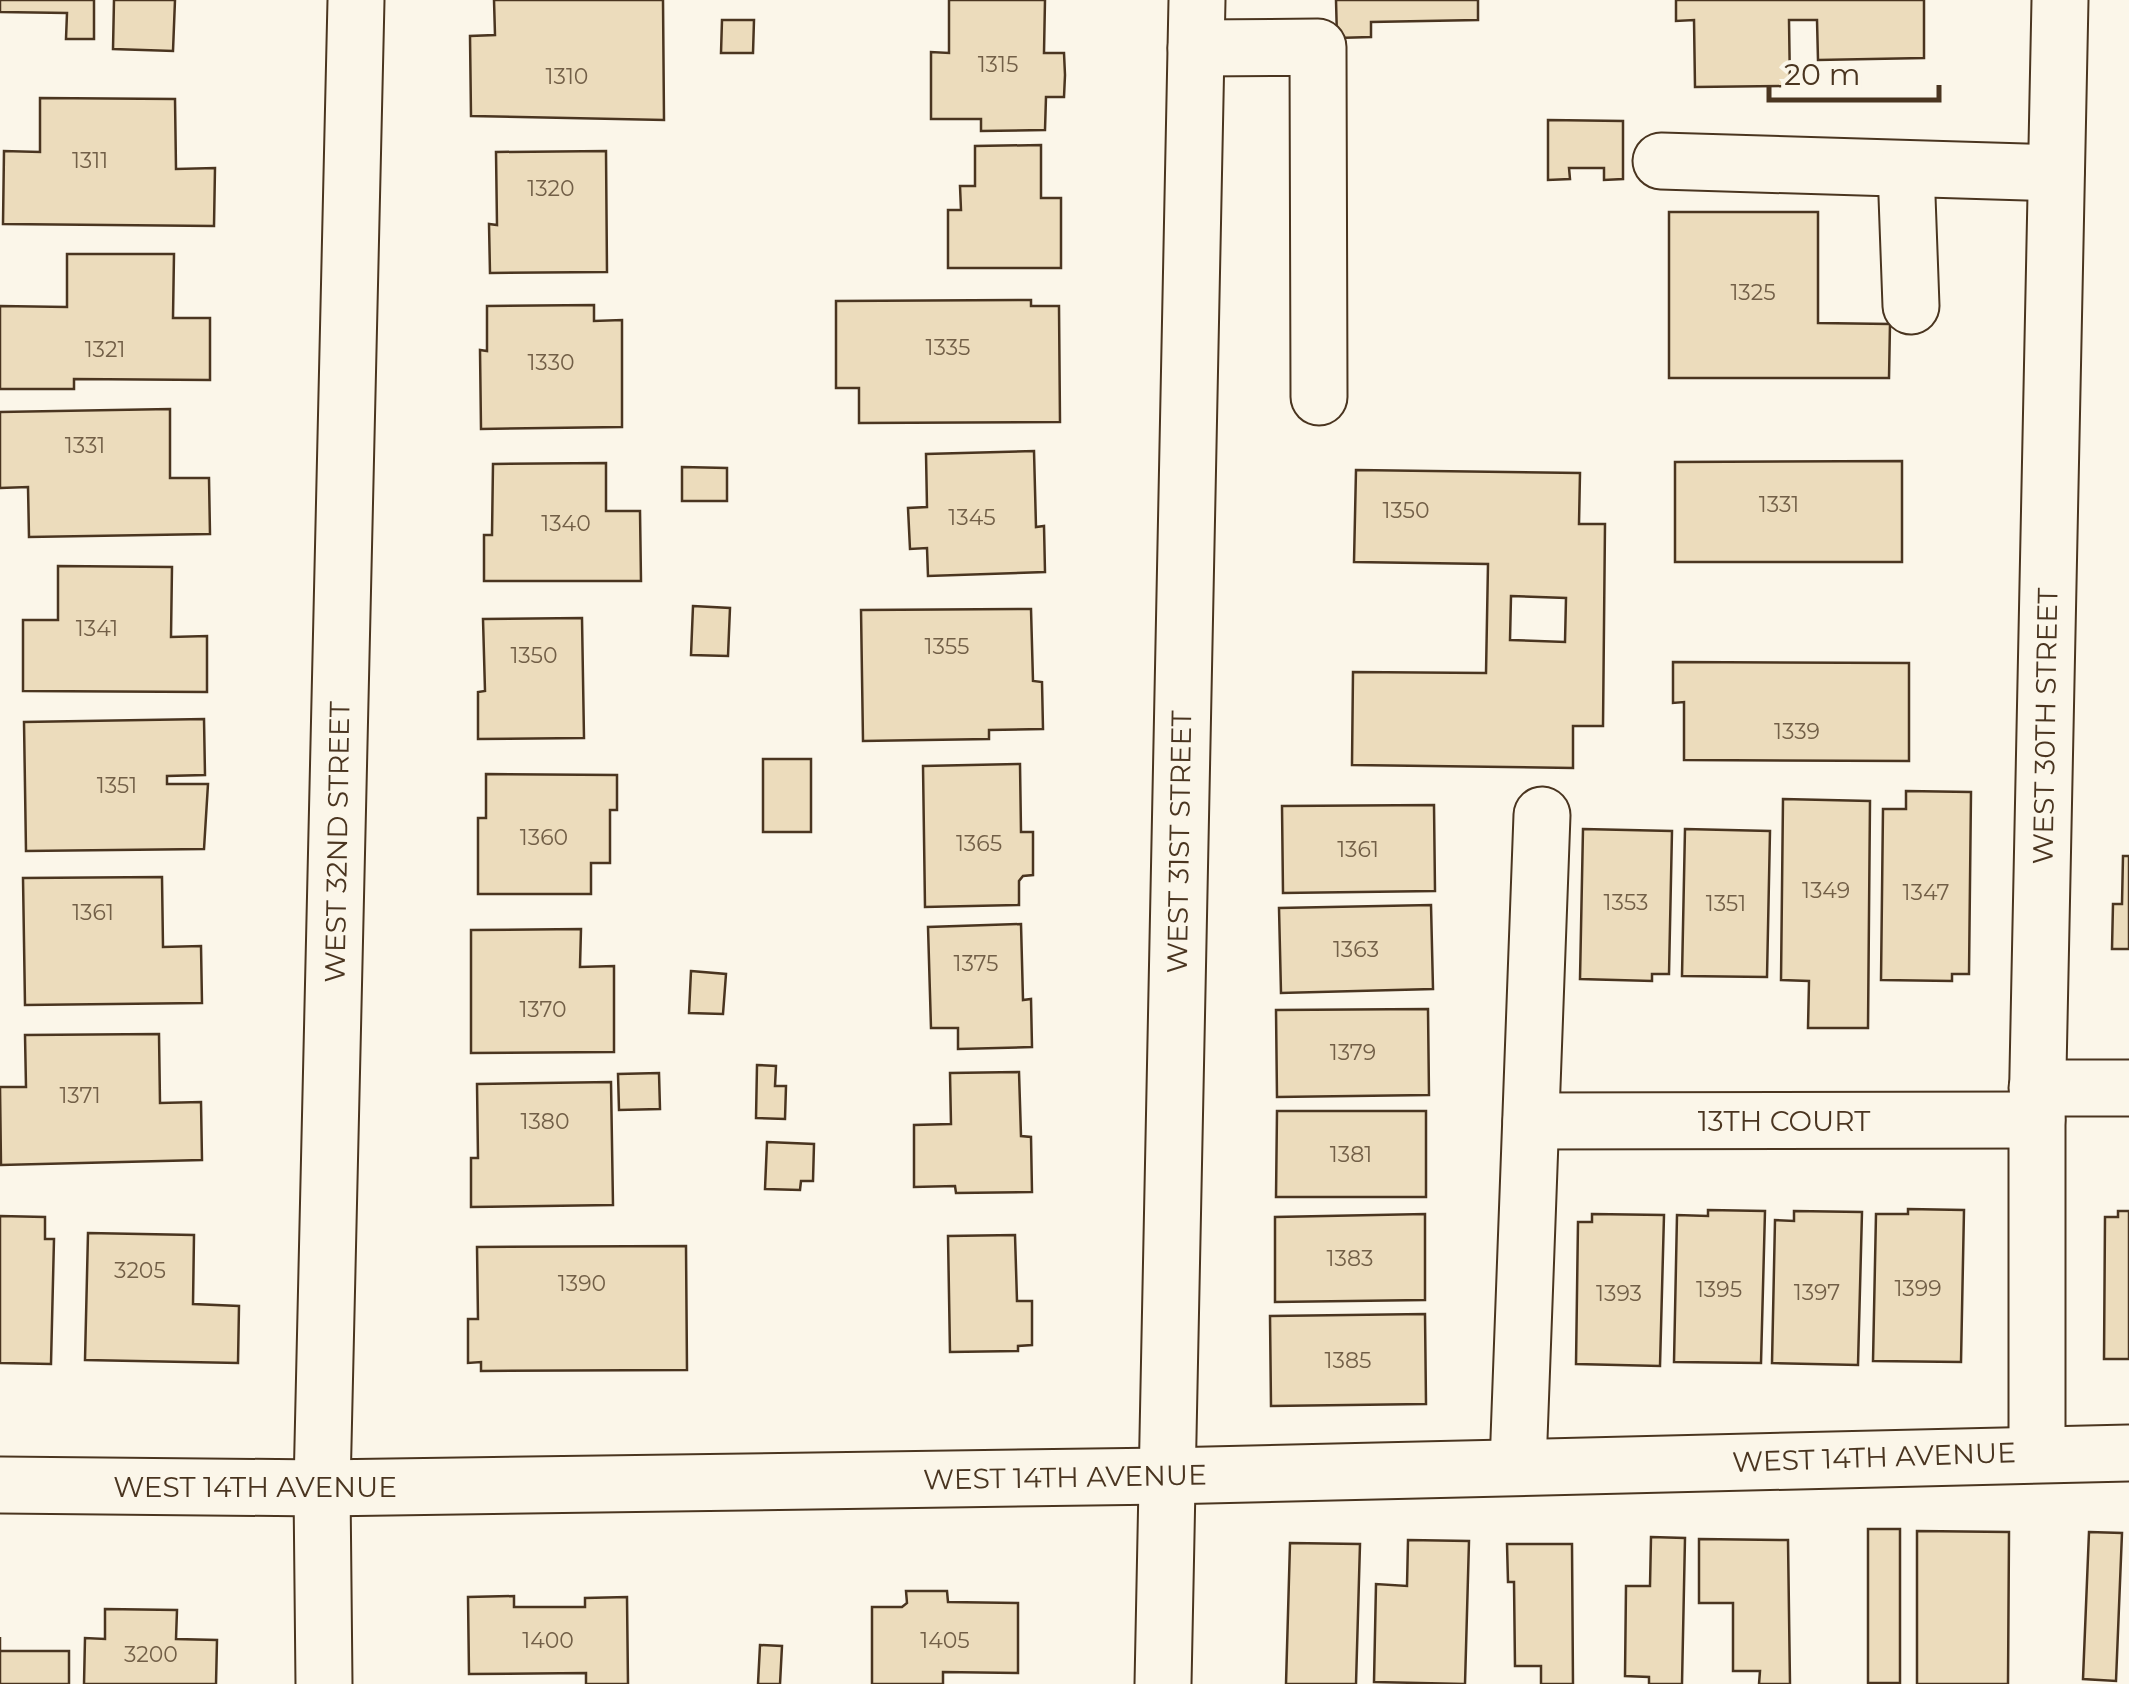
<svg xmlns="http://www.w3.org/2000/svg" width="2129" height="1684" viewBox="0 0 2129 1684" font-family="Montserrat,sans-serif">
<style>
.building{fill:#ecdcbc;stroke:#4a3520;stroke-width:2.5;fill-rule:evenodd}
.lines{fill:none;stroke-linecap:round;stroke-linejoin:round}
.minor-casing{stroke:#4a3520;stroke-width:59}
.minor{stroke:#fbf6e9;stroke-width:55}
.labels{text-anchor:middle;stroke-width:8;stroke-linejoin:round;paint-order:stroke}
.number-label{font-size:22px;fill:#725f47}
.street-label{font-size:28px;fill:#4a3520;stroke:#fbf6e9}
</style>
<rect width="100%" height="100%" fill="#fbf6e9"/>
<g class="building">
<path d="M0,0H94V39H66L67,13L0,12Z"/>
<path d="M114,0H175L173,51L113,49Z"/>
<path d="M494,0H663L664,120L471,116L470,36L495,35Z"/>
<path d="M949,0H1045L1044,53H1064L1065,75L1064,97H1046L1045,130L981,131V119H931V52L949,53Z"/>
<path d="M1336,0H1478V20L1371,22V37L1337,38Z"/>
<path d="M1676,0H1924V58L1818,60L1817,20H1789L1790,86L1695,87L1694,20L1676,21Z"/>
<path d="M722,20H754L753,53H721Z"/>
<path d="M40,98L175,99L176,169L215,168L214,226L3,224L4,151L40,152Z"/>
<path d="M1548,120L1623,121V179L1604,180V168H1569L1570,179L1548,180Z"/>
<path d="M1041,145V198H1061V268H948V210H961L960,186H975V146Z"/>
<path d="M606,151L607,272L490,273L489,224L497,225L496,152Z"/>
<path d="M1669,212H1818V323L1890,324L1889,378H1669Z"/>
<path d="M67,254H174L173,318H210V380L74,379V389H0V306L67,307Z"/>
<path d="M1031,300V306H1059L1060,422L859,423V388H836V301Z"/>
<path d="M594,305V321L622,320V427L481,429L480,350L487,351V306Z"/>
<path d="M170,409V478H209L210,534L29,537L28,487L0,488V412Z"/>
<path d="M1034,451L1036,527L1044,526L1045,572L928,576L927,548L910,549L908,508L927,507L926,454Z"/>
<path d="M1902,461V562H1675V462Z"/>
<path d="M606,463V511H640L641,581H484V535H492L493,464Z"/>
<path d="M682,467L727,468V501H682Z"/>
<path d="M1356,470L1580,473L1579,524H1605L1603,726H1573V768L1352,765L1353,672L1486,673L1488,564L1354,562ZM1511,596L1566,598L1565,642L1510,640Z"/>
<path d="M58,566L172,567L171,637L207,636V692L23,691V620H58Z"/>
<path d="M693,606L730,608L728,656L691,655Z"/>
<path d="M1031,609L1033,681L1042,682L1043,729L989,730V739L863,741L861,610Z"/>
<path d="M582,618L584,738L478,739V692L485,691L483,619Z"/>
<path d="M1673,662L1909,663V761L1684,760V702L1673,703Z"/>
<path d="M204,719L205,775L167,776V784H208L204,849L26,851L24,722Z"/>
<rect x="763" y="759" width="48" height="73"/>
<path d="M1020,764L1021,832H1033V875L1023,876L1019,881V905L925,907L923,766Z"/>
<path d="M486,774L617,775V810H610V863H591V894H478V818H486Z"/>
<path d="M1906,791L1971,792L1969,974H1952V981L1881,980L1883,809H1906Z"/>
<path d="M1783,799L1870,801L1868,1028H1808L1809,981L1781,980Z"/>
<path d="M1434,805L1435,891L1283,893L1282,806Z"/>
<path d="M1583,829L1672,831L1669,974H1652V981L1580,979Z"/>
<path d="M1685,829L1770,831L1767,977L1682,976Z"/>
<path d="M2123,856H2129V949H2112L2113,904H2122Z"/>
<path d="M162,877L163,947L201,946L202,1003L25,1005L23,878Z"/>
<path d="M1431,905L1433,989L1281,993L1279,908Z"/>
<path d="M1021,924L1023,1000L1031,999L1032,1047L958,1049V1028H931L928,927Z"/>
<path d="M581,929L580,967L614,966V1052L471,1053V930Z"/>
<path d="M691,971L726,974L723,1014L689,1013Z"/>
<path d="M1428,1009L1429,1095L1277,1097L1276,1010Z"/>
<path d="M159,1034L160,1103L201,1102L202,1160L1,1165L0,1087H26L25,1035Z"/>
<path d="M757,1065L776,1066L775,1086H786L785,1119L756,1118Z"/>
<path d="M1019,1072L1021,1136L1031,1137L1032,1192L956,1193L955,1186L914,1187V1125L951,1124L950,1073Z"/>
<path d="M659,1073L660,1109L619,1110L618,1074Z"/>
<path d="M611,1082L613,1205L471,1207V1158H478L477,1084Z"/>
<path d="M1277,1111H1426V1197H1276Z"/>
<path d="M767,1142L814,1144L813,1181H801L800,1190L765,1189Z"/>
<path d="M1908,1209L1964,1210L1961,1362L1873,1361L1876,1214H1908Z"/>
<path d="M1708,1210L1765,1211L1761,1363L1674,1362L1677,1215L1708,1216Z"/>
<path d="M1794,1211L1862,1212L1858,1365L1772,1363L1775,1220L1794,1221Z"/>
<path d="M2118,1211H2129V1359H2104L2105,1217H2118Z"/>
<path d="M1425,1214V1300L1275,1302V1217Z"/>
<path d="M1592,1214L1664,1215L1660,1366L1576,1364L1578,1222H1592Z"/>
<path d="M0,1216L45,1217V1239H54L51,1364L0,1363Z"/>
<path d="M88,1233L194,1235L193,1304L239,1306L238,1363L85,1360Z"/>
<path d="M1015,1235L1017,1301H1032V1345L1018,1346V1351L950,1352L948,1236Z"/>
<path d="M686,1246L687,1370L481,1371V1362L468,1363V1319H478L477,1247Z"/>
<path d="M1425,1314L1426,1404L1271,1406L1270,1316Z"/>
<rect x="1868" y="1529" width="32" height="154"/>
<path d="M1917,1531L2009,1532L2008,1684H1917Z"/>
<path d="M2089,1532L2122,1533L2116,1681L2083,1679Z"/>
<path d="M1651,1537L1685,1538L1682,1684H1649V1677L1625,1676L1626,1586H1650Z"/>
<path d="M1699,1539L1788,1540L1790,1684H1759L1760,1671H1733V1603H1699Z"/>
<path d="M1408,1540L1469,1541L1465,1684L1374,1682L1376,1584L1407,1586Z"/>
<path d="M1290,1543L1360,1544L1356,1684H1286Z"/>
<path d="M1507,1544H1572L1573,1684H1541V1666H1515L1514,1582H1508Z"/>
<path d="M906,1591H947L948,1602L1018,1603V1673L943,1672V1684H872V1607H902L907,1603Z"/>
<path d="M514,1596V1607H585V1598L627,1597L628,1684H586V1673L469,1674L468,1597Z"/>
<path d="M105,1609L177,1610L176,1639L217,1640L216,1684H84L85,1638L105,1639Z"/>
<path d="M0,1637V1651H69V1684H0Z"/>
<path d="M760,1645L782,1646L780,1684H758Z"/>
</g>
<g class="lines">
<defs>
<g id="minor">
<path d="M1196,48L1318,47L1319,397"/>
<path d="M1661,161L2056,173"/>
<path d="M1906,169L1911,306"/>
<path d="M2037,1088H2129"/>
<path d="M1531,1121L2037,1120"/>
<path d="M2037,1452V1120L2060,0"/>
<path d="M1518,1466L1542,815"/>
<path d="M0,1485L322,1488L1165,1476L2129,1453"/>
<path d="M324,1684L322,1488L356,0"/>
<path d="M1163,1684L1197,0"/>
</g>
</defs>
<use href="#minor" class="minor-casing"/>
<use href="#minor" class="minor"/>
</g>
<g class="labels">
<g class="number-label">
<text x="998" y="72">1315</text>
<text x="567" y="84">1310</text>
<text x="90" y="168">1311</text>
<text x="551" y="196">1320</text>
<text x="1753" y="300">1325</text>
<text x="948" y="355">1335</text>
<text x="105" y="357">1321</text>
<text x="551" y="370">1330</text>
<text x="85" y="453">1331</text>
<text x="1779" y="512">1331</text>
<text x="1406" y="518">1350</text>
<text x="972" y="525">1345</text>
<text x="566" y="531">1340</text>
<text x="97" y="636">1341</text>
<text x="947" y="654">1355</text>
<text x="534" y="663">1350</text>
<text x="1797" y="739">1339</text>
<text x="117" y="793">1351</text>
<text x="544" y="845">1360</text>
<text x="979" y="851">1365</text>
<text x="1358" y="857">1361</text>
<text x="1826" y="898">1349</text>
<text x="1926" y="900">1347</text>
<text x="1626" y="910">1353</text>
<text x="1726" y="911">1351</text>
<text x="93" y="920">1361</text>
<text x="1356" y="957">1363</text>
<text x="976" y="971">1375</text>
<text x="543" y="1017">1370</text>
<text x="1353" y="1060">1379</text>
<text x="80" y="1103">1371</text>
<text x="545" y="1129">1380</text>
<text x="1351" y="1162">1381</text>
<text x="1350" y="1266">1383</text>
<text x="140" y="1278">3205</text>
<text x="582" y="1291">1390</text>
<text x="1918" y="1296">1399</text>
<text x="1719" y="1297">1395</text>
<text x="1817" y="1300">1397</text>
<text x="1619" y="1301">1393</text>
<text x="1348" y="1368">1385</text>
<text x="548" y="1648">1400</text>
<text x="945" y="1648">1405</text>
<text x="151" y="1662">3200</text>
</g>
<g class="street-label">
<text transform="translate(2045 726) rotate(-89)" y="10">WEST 30TH STREET</text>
<text transform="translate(337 842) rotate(-89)" y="10">WEST 32ND STREET</text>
<text transform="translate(1179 842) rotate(-89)" y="10">WEST 31ST STREET</text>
<text x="1784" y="1131">13TH COURT</text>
<text transform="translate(1874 1457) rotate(-2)" y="10">WEST 14TH AVENUE</text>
<text transform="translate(1065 1477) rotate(-1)" y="10">WEST 14TH AVENUE</text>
<text x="255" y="1497">WEST 14TH AVENUE</text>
</g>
</g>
<path d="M1769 85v15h170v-15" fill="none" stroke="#4a3520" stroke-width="5"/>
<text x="1784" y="85" font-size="30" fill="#4a3520" stroke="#fbf6e9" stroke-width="8" paint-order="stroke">20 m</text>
</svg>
